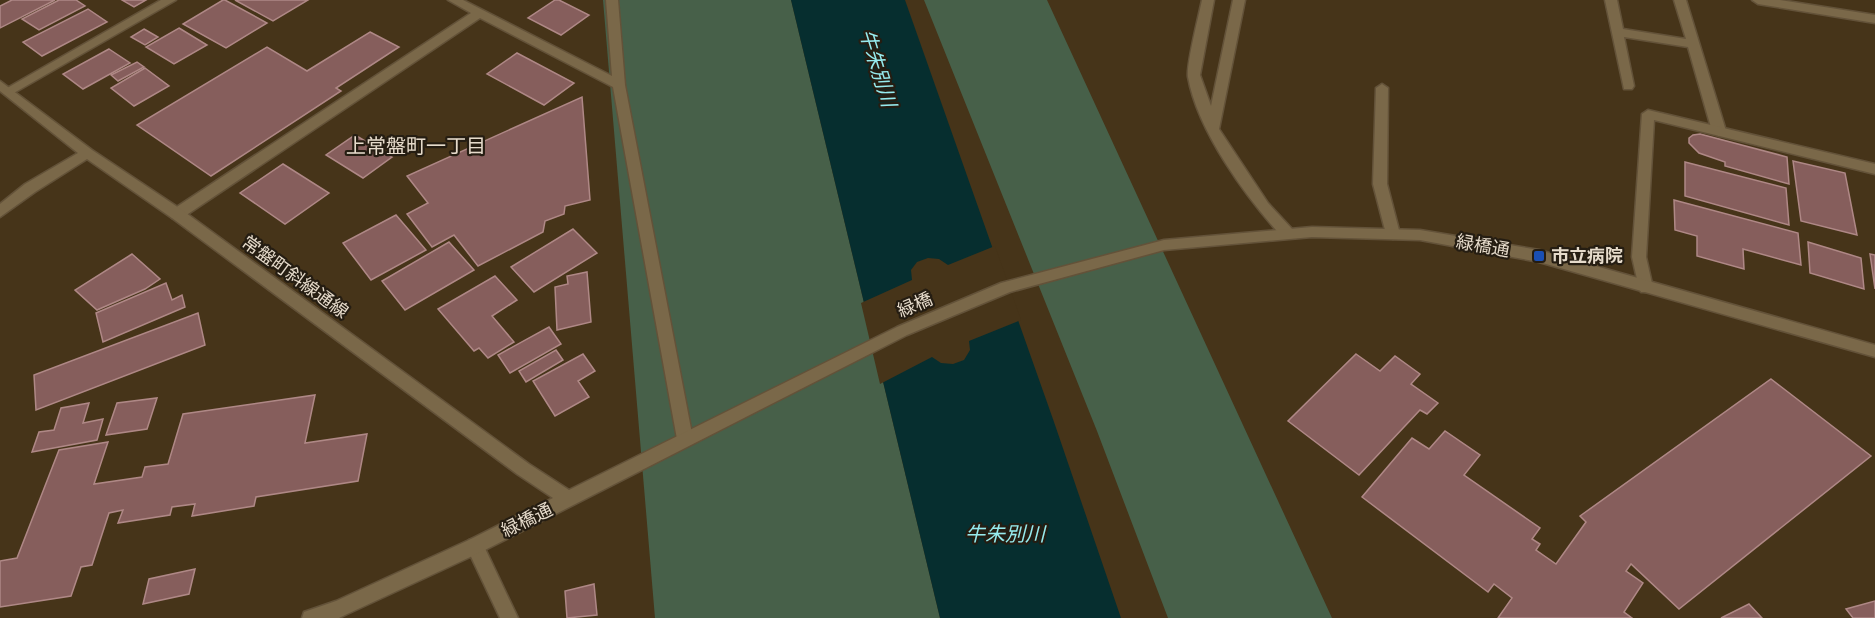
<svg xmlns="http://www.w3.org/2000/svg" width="1875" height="618" viewBox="0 0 1875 618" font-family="'Fira Sans','Noto Sans JP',sans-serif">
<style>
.green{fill:#476049}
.water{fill:#062e2f}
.pier{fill:#463419}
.building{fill:#865e5c;stroke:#af8886;stroke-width:1.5}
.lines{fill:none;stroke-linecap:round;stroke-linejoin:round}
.service-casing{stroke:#635239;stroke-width:3}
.minor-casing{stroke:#635239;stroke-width:3}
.tertiary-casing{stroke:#635239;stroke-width:3}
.service{fill:#7a6849;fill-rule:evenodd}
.minor{fill:#7a6849;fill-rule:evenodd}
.tertiary{fill:#7a6849;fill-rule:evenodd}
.transit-dot{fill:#1a4fb4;stroke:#251d12;stroke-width:2}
.labels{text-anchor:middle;stroke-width:4.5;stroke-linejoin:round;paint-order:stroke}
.street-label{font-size:18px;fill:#e6dbcb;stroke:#251d12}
.poi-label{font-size:18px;font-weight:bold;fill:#e6dbcb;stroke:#251d12;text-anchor:start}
.water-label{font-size:20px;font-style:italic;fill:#96ebee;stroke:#251d12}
.neighbourhood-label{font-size:20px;fill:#e6dbcb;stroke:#251d12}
</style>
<rect width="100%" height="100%" fill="#463419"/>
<g class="green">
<path d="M603,0H791L940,618H655Z"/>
<path d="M924,0H1047L1332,618H1168L1097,431Z"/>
</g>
<path class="water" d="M791,0H905L1054,422L1121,618H940Z"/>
<path class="pier" d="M995,246L1021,320L969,341L970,350L964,360L953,364L941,363L932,357L880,384L861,303L912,280L911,270L917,262L928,258L939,259L948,265Z"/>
<g class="building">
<path d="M12,0H55L0,28V6Z"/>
<path d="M59,0H76L85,6L39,30L22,19Z"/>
<path d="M122,0H146L134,7Z"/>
<path d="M223,0H225L267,23L226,48L183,24Z"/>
<path d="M235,0H308L273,21Z"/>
<path d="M555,0H559L589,15L561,35L528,18Z"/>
<path d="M88,9L107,22L42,56L23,42Z"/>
<path d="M179,28L207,45L174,64L146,47Z"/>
<path d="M144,29L158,37L145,45L131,37Z"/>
<path d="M370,32L399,47L336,88L341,91L211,176L137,125L267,47L307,71Z"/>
<path d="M109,49L130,63L83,89L63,74Z"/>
<path d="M517,53L574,83L544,105L487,74Z"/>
<path d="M137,62L144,67L118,81L111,75Z"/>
<path d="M145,68L169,86L134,106L111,88Z"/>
<path d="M582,97L590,200L565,206L564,214L545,221L543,232L478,266L454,235L432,247L407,214L428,203L407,176Z"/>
<path d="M1700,134L1787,157L1789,184L1725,166V162L1699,153L1689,143V138L1693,135Z"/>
<path d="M355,135L392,157L363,178L326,155Z"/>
<path d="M1793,161L1845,173L1857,235L1801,221Z"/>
<path d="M1685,162L1786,188L1789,225L1685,196Z"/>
<path d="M283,164L329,193L285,224L240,193Z"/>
<path d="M1674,200L1798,233L1801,265L1743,249L1744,269L1697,256V236L1675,230Z"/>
<path d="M396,215L426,250L371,280L343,243Z"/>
<path d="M573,229L597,253L534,292L511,267Z"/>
<path d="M449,242L474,270L405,310L382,281Z"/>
<path d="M1808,242L1861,258L1864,289L1810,273Z"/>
<path d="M132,254L160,279L145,289L97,310L75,290Z"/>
<path d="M1870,254L1875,255V289Z"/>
<path d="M587,272L591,322L557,330L555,287L568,284L567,276Z"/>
<path d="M495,276L517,300L492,316L514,342L488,358L479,348L474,351L438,309Z"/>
<path d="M166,283L172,300L182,295L185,307L103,342L96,313Z"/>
<path d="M198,313L205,345L36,410L34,375Z"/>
<path d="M549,327L561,344L510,373L498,355Z"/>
<path d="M556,350L563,360L526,382L519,371Z"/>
<path d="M583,354L595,371L578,381L589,397L555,416L533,381Z"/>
<path d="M1356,354L1380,371L1395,356L1420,374L1411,384L1438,403L1427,414L1420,410L1359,475L1288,421Z"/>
<path d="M1771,379L1871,456L1679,609L1631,564L1626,571L1643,583L1624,612L1632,618H1498L1512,598L1494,584L1488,592L1362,497L1412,438L1429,449L1445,431L1480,455L1464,475L1540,528L1532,539L1540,544L1536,550L1556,564L1586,522L1580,516Z"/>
<path d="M315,395L305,443L367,434L358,481L256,497L254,506L192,516L195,504L172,507L170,515L118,523L123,510L109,513L92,565L81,567L71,596L0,607V561L17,558L59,450L108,442L94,484L142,477L145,467L168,464L183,414Z"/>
<path d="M157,398L147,429L106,435L117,403Z"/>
<path d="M89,403L83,423L103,419L97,440L32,452L39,432L54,430L61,408Z"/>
<path d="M195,569L189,594L143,604L149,579Z"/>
<path d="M594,584L597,615L567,618L565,591Z"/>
<path d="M1875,601V618H1853L1846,609Z"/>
<path d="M1749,604L1762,618H1721Z"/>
</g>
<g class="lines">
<defs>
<g id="service">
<path d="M1202,0H1214L1200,75L1211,106L1233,0H1245L1219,129L1268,203L1293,230L1295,234L1293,238H1283C1246,197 1198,132 1188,77C1186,65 1199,15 1202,0Z"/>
<path d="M1605,0H1617L1623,29L1686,39L1674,0H1686L1726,131L1724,134L1719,136L1712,131L1688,47L1624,37L1634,86L1632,89H1624Z"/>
<path d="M1752,0H1780L1875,15V23L1758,4Z"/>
<path d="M1382,84L1388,88L1387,184L1400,234L1393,239L1386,234L1373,184L1376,88Z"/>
</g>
<g id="minor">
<path d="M161,0H176L12,94L8,95L2,91Z"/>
<path d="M448,0H463L612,76L606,0H618L625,85L693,439L691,444L685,446L679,444L677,439L613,87L480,18L182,218H172L170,214L172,210L471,13Z"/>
<path d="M1648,110L1875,164V174L1654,120L1646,257L1653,288L1651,292H1641L1639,288L1632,257L1642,114Z"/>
<path d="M475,538L481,540L518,618H500L466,546L469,540Z"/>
</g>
<path id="tertiary" d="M0,81L92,150L182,210L529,464L569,490L897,327L1001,283L1164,240L1312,227L1420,230L1539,250L1875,345V357L1539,262L1420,240L1312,237L1164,250L1010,292L907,335L481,552L345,615L339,618H302L304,612L336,601L469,540L553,498L517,474L172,218L87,159L35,192L0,217V204L25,184L78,153L0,91Z"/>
</defs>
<use href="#service" class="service-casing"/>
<use href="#minor" class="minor-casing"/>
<use href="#tertiary" class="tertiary-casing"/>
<use href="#service" class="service"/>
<use href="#minor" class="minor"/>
<use href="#tertiary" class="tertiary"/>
</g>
<rect class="transit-dot" x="1533" y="250" width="12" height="12" rx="3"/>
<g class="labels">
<g class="street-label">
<text transform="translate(1483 246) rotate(10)" y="6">緑橋通</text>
<text transform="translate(295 277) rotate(36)" y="6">常盤町斜線通線</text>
<text transform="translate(915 305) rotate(-23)" y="6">緑橋</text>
<text transform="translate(527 520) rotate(-26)" y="6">緑橋通</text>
</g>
<g class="poi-label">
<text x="1551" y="262">市立病院</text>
</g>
<g class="water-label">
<text transform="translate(878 68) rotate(73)" y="7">牛朱別川</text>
<text x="1005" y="541">牛朱別川</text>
</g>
<g class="neighbourhood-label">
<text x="416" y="153">上常盤町一丁目</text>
</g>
</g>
</svg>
